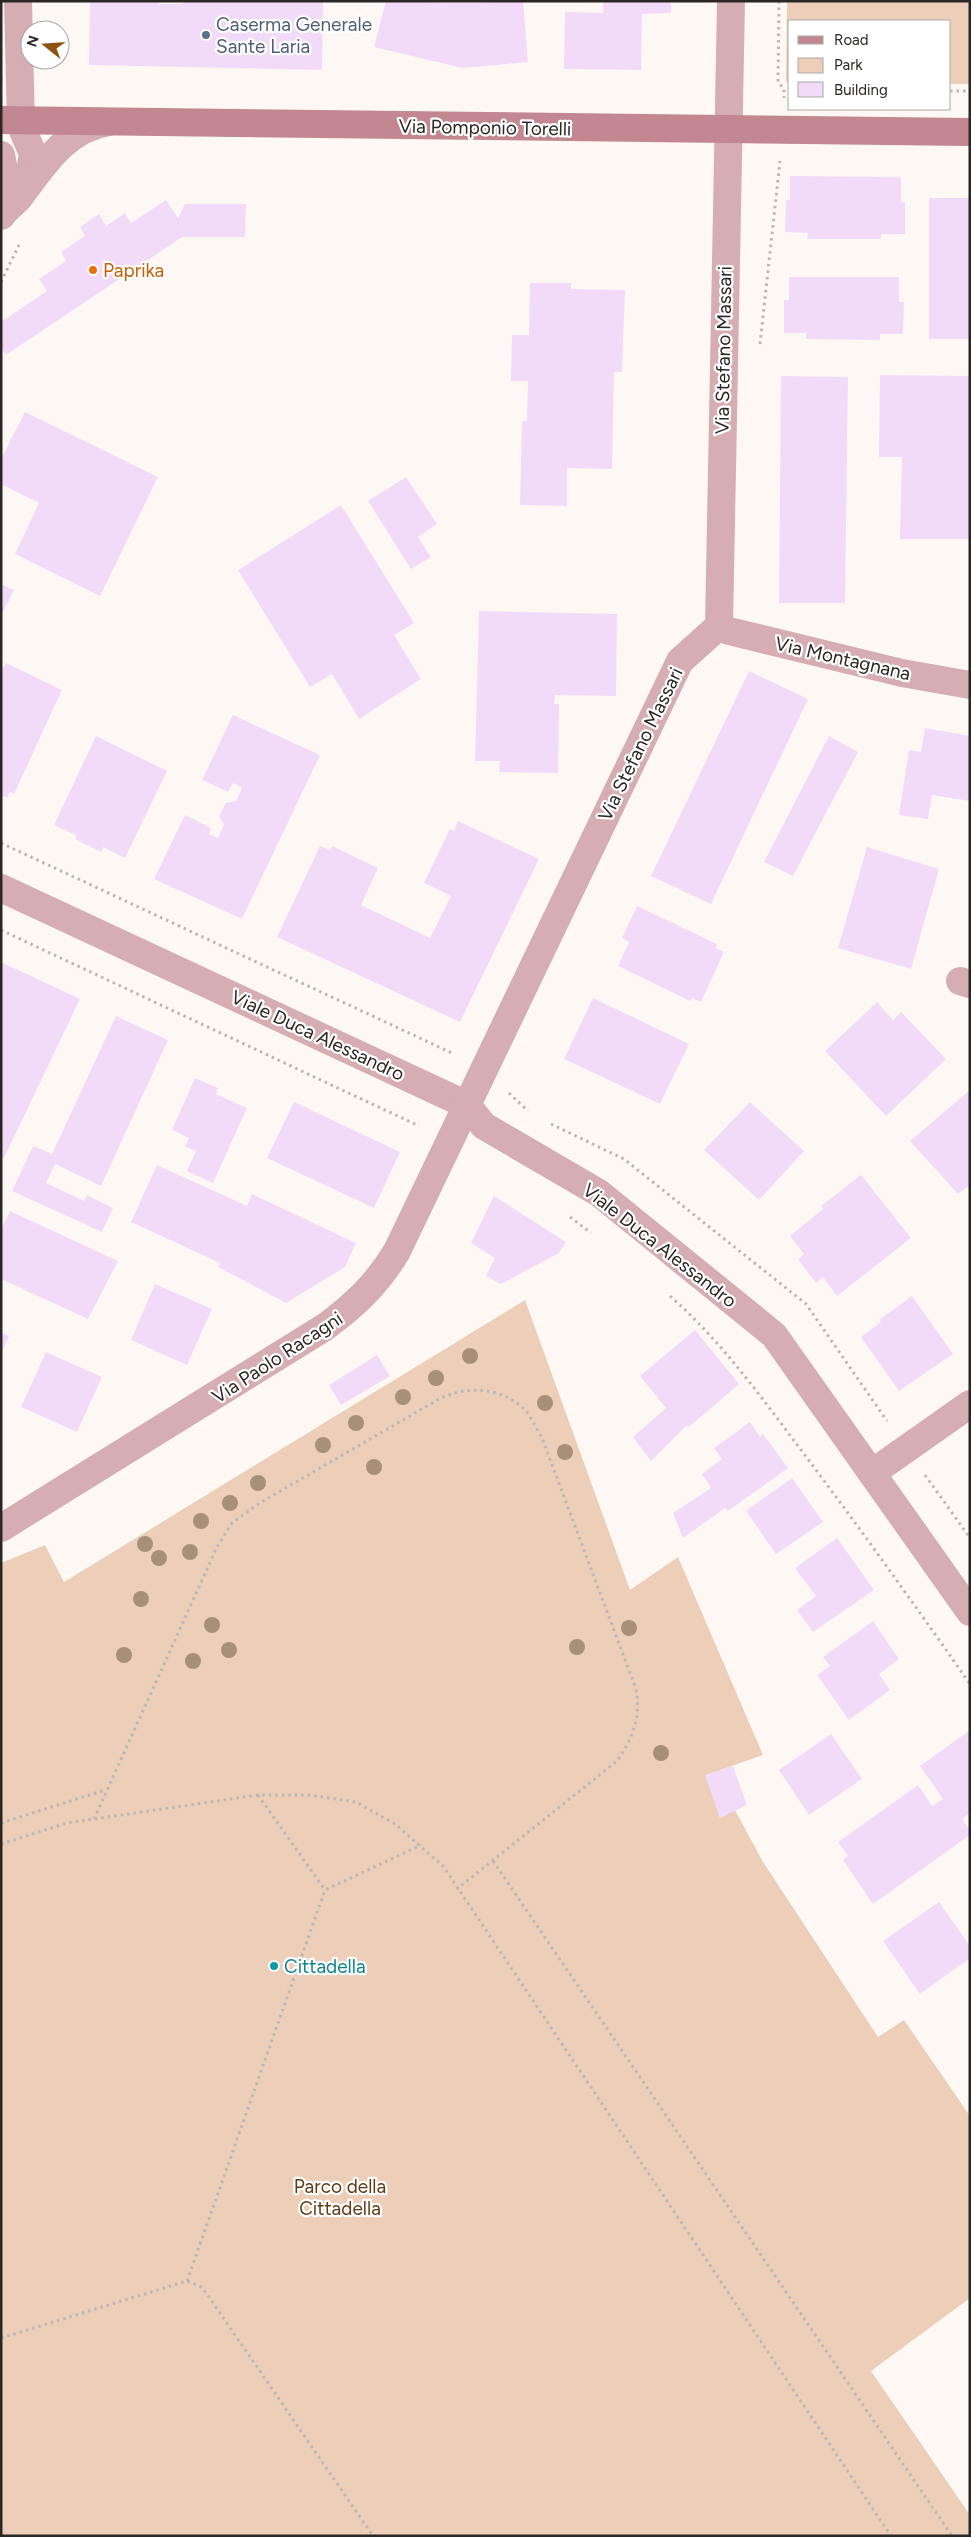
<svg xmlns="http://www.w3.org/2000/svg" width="971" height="2537" viewBox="0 0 971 2537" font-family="Figtree,sans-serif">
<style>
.green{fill:#ecceb9}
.building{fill:#f2dbf8}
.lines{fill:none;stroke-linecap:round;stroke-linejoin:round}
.path{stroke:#bdb7b4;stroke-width:3;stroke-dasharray:2.5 4;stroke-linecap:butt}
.minor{stroke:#d6adb2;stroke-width:28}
.secondary{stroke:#c28790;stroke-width:28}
.tree{fill:#a88f79}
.service-dot{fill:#5c6f8a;stroke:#fff;stroke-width:2}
.food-dot{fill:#e8710a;stroke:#fff;stroke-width:2}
.culture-dot{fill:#0f9aa8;stroke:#fff;stroke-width:2}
.labels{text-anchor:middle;stroke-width:4.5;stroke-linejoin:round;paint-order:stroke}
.service-label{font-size:19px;fill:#4e5e75;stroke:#fff;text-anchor:start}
.street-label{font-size:19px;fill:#2a2724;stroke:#fff}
.food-label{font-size:19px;fill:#c56008;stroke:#fff;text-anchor:start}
.culture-label{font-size:19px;fill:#0d838f;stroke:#fff;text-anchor:start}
.park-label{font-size:19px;fill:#623914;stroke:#fff}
</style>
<rect width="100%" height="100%" fill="#fef8f4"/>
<g class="green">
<path d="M787,1H970V84H950V21H790V82H786Z"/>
<path d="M525,1300L630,1590L678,1557L763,1755L706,1775L720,1818L735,1810L763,1862L878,2037L904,2020L970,2116V2298L871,2371L970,2515V2536H1V1563L45,1545L64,1582Z"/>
</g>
<g class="building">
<path d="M90,1H159V4H183V1H323L322,70L89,65Z"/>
<path d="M386,1L463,3L523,1L528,62L463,68L374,47Z"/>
<path d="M603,1H671V13L642,14L641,70L564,69L565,12L603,13Z"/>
<path d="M790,176L901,177V202H905V234H881V239H807L808,233L785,232L786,200H790Z"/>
<rect x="929" y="198" width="41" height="141"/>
<path d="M166,200L178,218L185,204H246L245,237H182L6,355L1,348V322L47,291L39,279L66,261L61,252L85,236L80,227L99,214L106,226L125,213L131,223Z"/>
<path d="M789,277H899V302H904L903,334H880V340L806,339V333H784V300H789Z"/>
<path d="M530,283H571V289L625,290L622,372H614L612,469L567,468V506L520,505L522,421L527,420L528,381H511L512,335H529Z"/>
<path d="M880,375L970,376V539H900L902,457H879Z"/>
<path d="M781,376L848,377L845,603H779Z"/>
<path d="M25,412L158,477L100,596L15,554L39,503L1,484V459Z"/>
<path d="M406,477L437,524L418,537L431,557L411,569L368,501Z"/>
<path d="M341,505L414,623L394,635L421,679L359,719L332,674L310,687L238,570Z"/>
<path d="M1,584L14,590L1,616Z"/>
<path d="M479,611L617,614L616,696L555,695L554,704H559L558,773L499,772L500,761H475Z"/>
<path d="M6,663L62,690L14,794L10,792L7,798L1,795V672Z"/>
<path d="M749,671L808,699L711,904L651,876Z"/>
<path d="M233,715L320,755L242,919L154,879L185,815L211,828L209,834L218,838L224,825L219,816L226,803L236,801L242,788L233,783L228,792L202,780Z"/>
<path d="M925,728L970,736V801L932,795L928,819L899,815L909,750L921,752Z"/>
<path d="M96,736L167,771L125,858L103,847L101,852L75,839L76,835L54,825Z"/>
<path d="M829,736L858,752L793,876L764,862Z"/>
<path d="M458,821L539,859L460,1022L277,937L320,846L330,850L332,846L378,868L361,905L430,938L451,896L424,883L450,829L454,831Z"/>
<path d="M867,847L939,869L911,969L838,948Z"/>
<path d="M637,906L717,944L716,948L724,952L701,1002L692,998L690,1001L618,966L629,942L622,938Z"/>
<path d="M1,962L80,999L4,1158L1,1157Z"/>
<path d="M593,998L689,1044L660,1104L564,1059Z"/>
<path d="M877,1002L893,1020L901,1012L946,1059L886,1116L825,1051Z"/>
<path d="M116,1016L168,1040L101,1186L55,1164L46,1183L84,1201L87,1195L113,1208L102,1232L12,1191L33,1146L52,1154Z"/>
<path d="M195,1078L218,1088L216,1094L247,1108L213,1183L187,1171L196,1151L185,1147L189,1138L172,1130Z"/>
<path d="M970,1090V1185L958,1194L910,1141Z"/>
<path d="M294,1102L400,1152L374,1208L267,1158Z"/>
<path d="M750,1102L804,1151L759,1200L704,1150Z"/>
<path d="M157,1165L247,1206L252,1194L356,1243L345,1267L286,1303L218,1267L220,1263L131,1222Z"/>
<path d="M861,1175L911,1238L837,1296L823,1277L816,1283L798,1259L804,1254L790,1236L823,1209L821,1206Z"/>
<path d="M494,1196L566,1242L559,1253L501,1284L486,1276L495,1258L471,1243Z"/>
<path d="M10,1211L118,1261L88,1319L1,1279V1229Z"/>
<path d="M155,1284L212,1309L187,1365L131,1340Z"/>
<path d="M912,1296L953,1354L899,1391L861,1337L881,1322L879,1320Z"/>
<path d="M695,1330L739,1384L689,1427L687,1425L651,1461L633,1437L666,1408L640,1376Z"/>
<path d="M1,1332L9,1336L1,1354Z"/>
<path d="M46,1352L102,1377L77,1432L21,1407Z"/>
<path d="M377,1355L390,1376L341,1405L329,1385Z"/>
<path d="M750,1422L760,1437L763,1434L788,1468L728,1511L725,1508L683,1538L673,1513L711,1488L702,1474L722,1459L714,1448Z"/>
<path d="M792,1478L823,1522L776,1554L746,1511Z"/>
<path d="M837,1538L874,1590L813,1632L797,1610L816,1596L795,1568Z"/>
<path d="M873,1621L899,1659L879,1674L890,1690L849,1720L817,1675L830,1666L823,1657Z"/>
<path d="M970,1730V1813L962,1819L970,1831V1835L873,1904L843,1860L848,1856L838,1842L918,1785L932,1806L943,1799L920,1766Z"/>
<path d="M831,1734L862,1779L809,1815L779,1770Z"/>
<path d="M733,1766L747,1805L720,1818L705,1775Z"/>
<path d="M939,1902L970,1946V1958L920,1994L883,1941Z"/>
</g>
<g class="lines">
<g class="path">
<path d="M779,1L778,82L784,89V98"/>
<path d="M950,91H970"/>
<path d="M1,282L19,245"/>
<path d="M760,344L780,161"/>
<path d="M1,843L454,1054"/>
<path d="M1,930L419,1126"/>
<path d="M509,1093L528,1111"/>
<path d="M551,1124L624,1159L806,1304L887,1421"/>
<path d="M570,1217L591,1233"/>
<path d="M670,1296C720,1340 759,1394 798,1446C857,1524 914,1604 970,1684"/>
<path d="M925,1475L970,1538"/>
<path d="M258,1795L325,1890"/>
<path d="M94,1819L217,1547L232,1523L258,1504L441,1398C467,1386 500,1387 523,1408C531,1416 536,1428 542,1438L636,1689C641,1717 633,1738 617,1761L457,1889"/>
<path d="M1,1823L105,1790"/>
<path d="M1,1844L67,1823L258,1795H309L356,1802L395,1824L443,1866L891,2536"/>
<path d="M493,1861L952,2536"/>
<path d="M187,2281L325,1890L421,1845"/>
<path d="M1,2338L187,2281L201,2287L207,2294L373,2536"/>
</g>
<g class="minor">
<path d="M18,1L21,126L33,154L28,184"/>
<path d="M1,155L6,180L1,216"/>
<path d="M2,215C7,207 16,203 21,195C45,163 66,129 109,122"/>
<path d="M719,626L729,631L902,673L970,685"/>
<path d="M1,888L467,1105L484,1126L599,1193L774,1335L970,1612"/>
<path d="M960,981L970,984"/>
<path d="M872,1473L970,1404"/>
<path d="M1,1528L325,1327C355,1305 378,1283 397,1251L680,661L719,626L731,1"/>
</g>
<path class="secondary" d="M1,120L970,132"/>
</g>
<g class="tree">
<circle cx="470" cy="1356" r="8"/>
<circle cx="436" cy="1378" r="8"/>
<circle cx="403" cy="1397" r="8"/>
<circle cx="545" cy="1403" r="8"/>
<circle cx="356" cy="1423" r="8"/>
<circle cx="323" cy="1445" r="8"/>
<circle cx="565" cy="1452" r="8"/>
<circle cx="374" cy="1467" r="8"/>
<circle cx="258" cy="1483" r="8"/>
<circle cx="230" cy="1503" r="8"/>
<circle cx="201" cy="1521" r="8"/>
<circle cx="145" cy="1544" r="8"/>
<circle cx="190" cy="1552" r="8"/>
<circle cx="159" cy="1558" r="8"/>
<circle cx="141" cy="1599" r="8"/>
<circle cx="212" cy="1625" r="8"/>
<circle cx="629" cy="1628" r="8"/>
<circle cx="577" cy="1647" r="8"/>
<circle cx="229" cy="1650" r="8"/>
<circle cx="124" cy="1655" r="8"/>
<circle cx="193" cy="1661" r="8"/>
<circle cx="661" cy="1753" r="8"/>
</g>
<circle class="service-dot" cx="206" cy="35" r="5"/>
<circle class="food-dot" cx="93" cy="270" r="5"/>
<circle class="culture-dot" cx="274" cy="1966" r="5"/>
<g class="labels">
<g class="service-label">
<text x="216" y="31">Caserma Generale<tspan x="216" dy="22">Sante Laria</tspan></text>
</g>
<g class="street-label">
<text transform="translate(485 127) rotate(1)" y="7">Via Pomponio Torelli</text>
<text transform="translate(723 350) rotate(-89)" y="7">Via Stefano Massari</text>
<text transform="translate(843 658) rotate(13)" y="7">Via Montagnana</text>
<text transform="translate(640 744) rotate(-64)" y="7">Via Stefano Massari</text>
<text transform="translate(318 1035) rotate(25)" y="7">Viale Duca Alessandro</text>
<text transform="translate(660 1245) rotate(38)" y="7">Viale Duca Alessandro</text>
<text transform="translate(277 1357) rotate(-33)" y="7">Via Paolo Racagni</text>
</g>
<g class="food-label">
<text x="103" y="277">Paprika</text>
</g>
<g class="culture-label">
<text x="284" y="1973">Cittadella</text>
</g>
<g class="park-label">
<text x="340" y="2193">Parco della<tspan x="340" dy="22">Cittadella</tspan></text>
</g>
</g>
<rect width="971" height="2537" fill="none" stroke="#2a2724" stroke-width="5"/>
<rect x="788" y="20" width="162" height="90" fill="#ffffff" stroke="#aaa9a7"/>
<rect x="798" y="36" width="25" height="8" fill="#c28790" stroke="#aaa9a7"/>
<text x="834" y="45" font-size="15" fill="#2a2724">Road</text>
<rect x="798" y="58" width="25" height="15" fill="#ecceb9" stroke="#aaa9a7"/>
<text x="834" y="70" font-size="15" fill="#2a2724">Park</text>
<rect x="798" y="82" width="25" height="15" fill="#f2dbf8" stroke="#aaa9a7"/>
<text x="834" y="95" font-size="15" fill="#2a2724">Building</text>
<g transform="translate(45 45) rotate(287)"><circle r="24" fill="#ffffff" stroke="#aaa9a7"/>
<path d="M0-4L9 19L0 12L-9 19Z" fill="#8e5311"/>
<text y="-8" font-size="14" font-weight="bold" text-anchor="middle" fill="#2a2724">N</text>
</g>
</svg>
